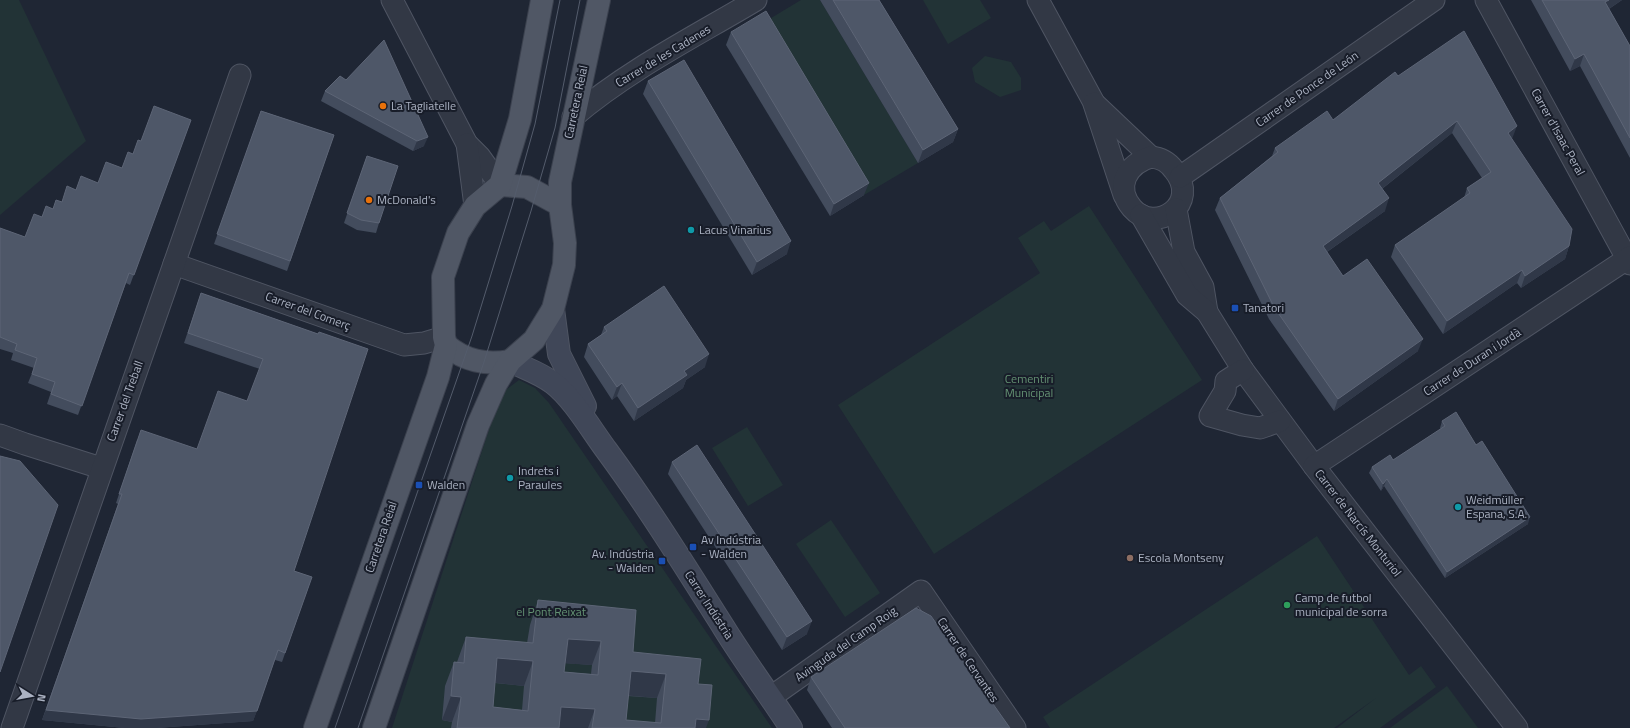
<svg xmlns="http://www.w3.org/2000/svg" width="1630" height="728" viewBox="0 0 1630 728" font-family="'Titillium Web',sans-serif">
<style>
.green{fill:#223336}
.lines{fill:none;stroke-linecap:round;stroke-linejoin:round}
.street-casing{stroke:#4f5563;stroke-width:23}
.secondary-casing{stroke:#4f5563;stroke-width:24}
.primary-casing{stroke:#3b414e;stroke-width:24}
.street{stroke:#323845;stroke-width:21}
.secondary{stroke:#404758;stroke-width:22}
.primary{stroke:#505765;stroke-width:22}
.tram{stroke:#545c6c;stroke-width:1}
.wall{fill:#434c5d;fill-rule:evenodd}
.shaded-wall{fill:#303848}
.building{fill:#4e5768;stroke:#5d6576;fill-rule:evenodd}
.food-dot{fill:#e8710a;stroke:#181d29;stroke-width:1.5}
.culture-dot{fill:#0f9aa8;stroke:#181d29;stroke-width:1.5}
.transit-dot{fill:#1a4fb4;stroke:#181d29;stroke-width:1.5}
.education-dot{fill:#8d6e63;stroke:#181d29;stroke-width:1.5}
.leisure-dot{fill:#2e9e5b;stroke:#181d29;stroke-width:1.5}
.labels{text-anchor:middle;stroke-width:4;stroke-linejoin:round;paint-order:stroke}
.street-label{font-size:12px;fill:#abb2c2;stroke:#181d29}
.poi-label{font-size:12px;fill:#abb2c2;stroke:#181d29;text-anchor:start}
.park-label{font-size:12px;fill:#649273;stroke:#181d29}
</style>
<rect width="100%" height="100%" fill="#1f2634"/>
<g class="green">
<path d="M0,0H19L86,141L0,215Z"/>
<path d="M801,0H820L918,163L864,195L761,24Z"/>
<path d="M923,0H980L991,18L948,44Z"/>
<path d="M985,56L1011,62L1021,78V90L1000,97L975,82L972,68Z"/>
<path d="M1089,206L1202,380L934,554L838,405L1040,273L1018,238L1044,221L1051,231Z"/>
<path d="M519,380L535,388L549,403L772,728H392L494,414L503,392Z"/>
<path d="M747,427L783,485L748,506L712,448Z"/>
<path d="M831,520L880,593L845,617L796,544Z"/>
<path d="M1317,536L1409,675L1421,666L1436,687L1380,728H1337L1376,698L1334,728H1050L1043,717Z"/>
<path d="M1447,686L1478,728H1390Z"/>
</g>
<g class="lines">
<defs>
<g id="street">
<path d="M392,0L467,144L480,157L500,185"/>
<path d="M1038,0L1093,101L1124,195"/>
<path d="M1486,0L1630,264"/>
<path d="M1094,103L1151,157"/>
<path d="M573,117C628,70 694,37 756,0"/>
<path d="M467,144L475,206"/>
<path d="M1151,157C1162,158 1168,162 1174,170C1202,204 1155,235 1132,208C1114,187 1127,164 1151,157Z"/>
<path d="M1180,177L1434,0"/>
<path d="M1176,209L1184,252L1203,287L1207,312"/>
<path d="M1141,215L1187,295L1207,312L1243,370L1314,466L1517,728"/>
<path d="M174,264L404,345L424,343L444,337"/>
<path d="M1243,370L1226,381L1225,391L1210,416L1242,425L1260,428L1280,421"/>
<path d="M0,435L25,444L101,468"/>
<path d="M1314,466L1630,257"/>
<path d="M771,697L921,591L1015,728"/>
<path d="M12,728L240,75"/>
</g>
<g id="secondary">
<path d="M553,309L559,354L585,406"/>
<path d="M510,361C524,368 540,373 553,383C573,398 592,431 607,451C649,508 686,568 724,628C745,662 769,694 791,728"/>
</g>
<g id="primary">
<path d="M500,185L527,187L560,205"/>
<path d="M446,345C465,361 485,365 510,361"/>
<path d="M315,728L438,377L446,345L444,337L443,277L458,233L475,206L500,185L520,119L542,0"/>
<path d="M374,728L478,425L496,384L510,361L534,340L553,309L564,265L565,243L560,205V182L599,0"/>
</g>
</defs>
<use href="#street" class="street-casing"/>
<use href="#secondary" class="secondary-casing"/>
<use href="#primary" class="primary-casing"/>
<use href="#street" class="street"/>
<use href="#secondary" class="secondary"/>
<use href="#primary" class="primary"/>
<g class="tram">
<path d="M335,728L472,336L512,206L535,124L560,0"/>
<path d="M358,728L484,362L531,211L555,128L580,0"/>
</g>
</g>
<g class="wall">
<path d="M820,0H879L958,129L953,142L918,163Z"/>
<path d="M1531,0H1622L1609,9L1630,46V158L1580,66L1570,71Z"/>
<path d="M731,32L864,195L830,216L726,45Z"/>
<path d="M340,76L424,146L413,151L321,101L325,91Z"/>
<path d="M1398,76L1512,139L1569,246L1565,259L1521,288L1517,283L1443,334L1391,257L1395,245L1464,198L1467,188L1482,178L1452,133L1382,189L1385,211L1327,252L1343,276L1418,351L1334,411L1269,319L1215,210L1220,198L1272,156L1275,148L1333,120Z"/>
<path d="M648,81L787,254L752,275L643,94Z"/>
<path d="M261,111L334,135L287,271L214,244Z"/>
<path d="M191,120L130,285L126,283L78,415L47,404L51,392L28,383L34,368L11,360L13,353L0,349V228L25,237L42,217L62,202L76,190L98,183L122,168L133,154L141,141Z"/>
<path d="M367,156L379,223L376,233L357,230L344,223Z"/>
<path d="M201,293L318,334L294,571L312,577L282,662L275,660L253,721L156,728H125L42,720L118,504L116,503L137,440L197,449L247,401L260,369L184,343Z"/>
<path d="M604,327L705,367L686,380L683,388L634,421L617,396L612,400L584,357L588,344L601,335Z"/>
<path d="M1442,421L1476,445L1528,524L1445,578L1384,486L1381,491L1369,473L1372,467L1393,460L1441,429L1440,428Z"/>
<path d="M672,462L807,634L782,650L668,474Z"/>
<path d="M538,600L633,652L698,684L706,728H451L452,722L442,720L445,686L454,662H457L466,637L527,643L530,625ZM565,663L592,665L591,674L564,672ZM495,683L524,686L522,710L493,707ZM628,696L657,698L655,723L626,720Z"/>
<path d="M811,677L1010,728H832L807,690Z"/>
</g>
<g class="shaded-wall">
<path d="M1609,0H1622L1601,14L1605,2Z"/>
<path d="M1584,54L1580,66L1570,71L1575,59Z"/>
<path d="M1457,121L1452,133L1374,195L1378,183Z"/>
<path d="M1517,126L1512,139L1503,145L1508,133Z"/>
<path d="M958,129L953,142L918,163L923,150Z"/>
<path d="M428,137L424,146L413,151L417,141Z"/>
<path d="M869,183L864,195L830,216L834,204Z"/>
<path d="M1389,198L1385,211L1318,258L1323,246Z"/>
<path d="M791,241L787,254L752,275L757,262Z"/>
<path d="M1569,246L1565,259L1521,288L1525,276Z"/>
<path d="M1522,270L1517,283L1443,334L1447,321Z"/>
<path d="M1423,339L1418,351L1334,411L1338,399Z"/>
<path d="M709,354L705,367L686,380L683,388L634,421L638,408L684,371Z"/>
<path d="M622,383L617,396L612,400L617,387Z"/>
<path d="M1387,479L1384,486L1381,491L1383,484Z"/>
<path d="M1530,517L1528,524L1445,578L1447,572Z"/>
<path d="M812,621L807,634L782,650L787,637Z"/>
<path d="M568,639L601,641L592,665L559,663Z"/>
<path d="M497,658L533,661L524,686L489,682Z"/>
<path d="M631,671L666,674L657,698L622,695Z"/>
<path d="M451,696L461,697L452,722L442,720Z"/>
<path d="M561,707L595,709L588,728H554Z"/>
<path d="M46,710L257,711L253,721L156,728H125L42,720Z"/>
<path d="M696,719L709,720L706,728H693Z"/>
</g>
<g class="building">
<path d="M833,0H879L958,129L923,150Z"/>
<path d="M1542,0H1609L1605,2L1630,46V138L1584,54L1575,59Z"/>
<path d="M766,11L869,183L834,204L731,32Z"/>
<path d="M1464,31L1517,126L1508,133L1572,229L1569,246L1525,276L1522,270L1447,321L1395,245L1470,193L1467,188L1491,172L1457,121L1378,183L1389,198L1323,246L1343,276L1367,259L1423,339L1338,399L1274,307L1220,198L1278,152L1275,148L1327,111L1333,120L1395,72L1398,76Z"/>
<path d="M384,40L428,137L417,141L325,91L340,76L346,80Z"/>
<path d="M684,60L791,241L757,262L648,81Z"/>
<path d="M154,106L191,120L134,275L129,273L82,406L51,394L55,382L32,374L37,358L15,350L17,344L0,337V228L25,237L34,214L42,217L46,206L53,209L56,200L62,202L67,186L76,190L81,176L98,183L106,162L122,168L128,152L133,154L138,140L141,141Z"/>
<path d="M261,111L334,135L290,261L217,234Z"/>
<path d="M367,156L398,166L379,223L361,220L347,213Z"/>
<path d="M664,286L709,354L684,371L687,375L638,408L622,383L617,387L588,344L607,331L604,327Z"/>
<path d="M201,293L318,334L319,332L368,349L294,571L312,577L285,653L278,650L257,711L141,719L46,710L122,494H119L141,430L197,449L218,391L247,401L263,359L188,333Z"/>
<path d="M1456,412L1476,445L1482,441L1530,517L1447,572L1387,479L1383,484L1372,467L1390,455L1393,460L1445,426L1442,421Z"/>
<path d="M697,445L812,621L787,637L672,462Z"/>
<path d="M0,456L20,461L58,505L0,672Z"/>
<path d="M538,600L636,610L633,652L701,659L698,684L712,685L709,720L696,719L695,728H592L595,709L561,707L559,728H457L461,697L451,696L454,662L464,663L466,637L533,643ZM568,639L601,641L598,675L564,672ZM497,658L533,661L528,711L493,707ZM631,671L666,674L661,723L626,720Z"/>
<path d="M916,608L931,616L1010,728H845L811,677Z"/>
</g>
<g class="food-dot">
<circle cx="383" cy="106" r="4"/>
<circle cx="369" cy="200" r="4"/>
</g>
<g class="culture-dot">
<circle cx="691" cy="230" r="4"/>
<circle cx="510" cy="478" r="4"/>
<circle cx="1458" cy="507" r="4"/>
</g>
<g class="transit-dot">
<rect x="1231" y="304" width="8" height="8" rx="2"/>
<rect x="415" y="481" width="8" height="8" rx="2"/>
<rect x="689" y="543" width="8" height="8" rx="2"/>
<rect x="658" y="557" width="8" height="8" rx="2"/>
</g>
<circle class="education-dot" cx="1130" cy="558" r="4"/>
<circle class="leisure-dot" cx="1287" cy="605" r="4"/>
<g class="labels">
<g class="street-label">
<text transform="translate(663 56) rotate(-31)" y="4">Carrer de les Cadenes</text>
<text transform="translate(1307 89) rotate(-35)" y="4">Carrer de Ponce de León</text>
<text transform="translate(576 102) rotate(-78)" y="4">Carretera Reial</text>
<text transform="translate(1558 132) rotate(61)" y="4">Carrer d'Isaac Peral</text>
<text transform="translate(308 311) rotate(20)" y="4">Carrer del Comerç</text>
<text transform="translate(1472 362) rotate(-33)" y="4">Carrer de Duran i Jordà</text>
<text transform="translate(125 401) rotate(-70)" y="4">Carrer del Treball</text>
<text transform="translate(1358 523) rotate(52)" y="4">Carrer de Narcís Monturiol</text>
<text transform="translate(381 537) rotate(-71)" y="4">Carretera Reial</text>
<text transform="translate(709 605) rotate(57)" y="4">Carrer Indústria</text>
<text transform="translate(846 644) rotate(-35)" y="4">Avinguda del Camp Roig</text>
<text transform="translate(968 660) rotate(56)" y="4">Carrer de Cervantes</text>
</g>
<g class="poi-label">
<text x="391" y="110">La Tagliatelle</text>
<text x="377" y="204">McDonald's</text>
<text x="699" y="234">Lacus Vinarius</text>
<text x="1243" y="312">Tanatori</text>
<text x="518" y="475">Indrets i<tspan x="518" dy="14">Paraules</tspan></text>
<text x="427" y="489">Walden</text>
<text x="1466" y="504">Weidmüller<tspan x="1466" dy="14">Espana, S.A.</tspan></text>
<text x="701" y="544">Av Indústria<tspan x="701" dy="14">- Walden</tspan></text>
<text x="654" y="558" text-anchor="end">Av. Indústria<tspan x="654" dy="14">- Walden</tspan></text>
<text x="1138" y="562">Escola Montseny</text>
<text x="1295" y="602">Camp de futbol<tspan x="1295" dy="14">municipal de sorra</tspan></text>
</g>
<g class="park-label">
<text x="1029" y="383">Cementiri<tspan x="1029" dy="14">Municipal</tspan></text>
<text x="551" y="616">el Pont Reixat</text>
</g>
</g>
<g transform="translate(32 696) rotate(101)" stroke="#181d29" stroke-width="3" paint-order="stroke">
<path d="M0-3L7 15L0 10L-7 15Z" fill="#abb2c2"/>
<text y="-6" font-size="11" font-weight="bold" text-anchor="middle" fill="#abb2c2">N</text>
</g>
</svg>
